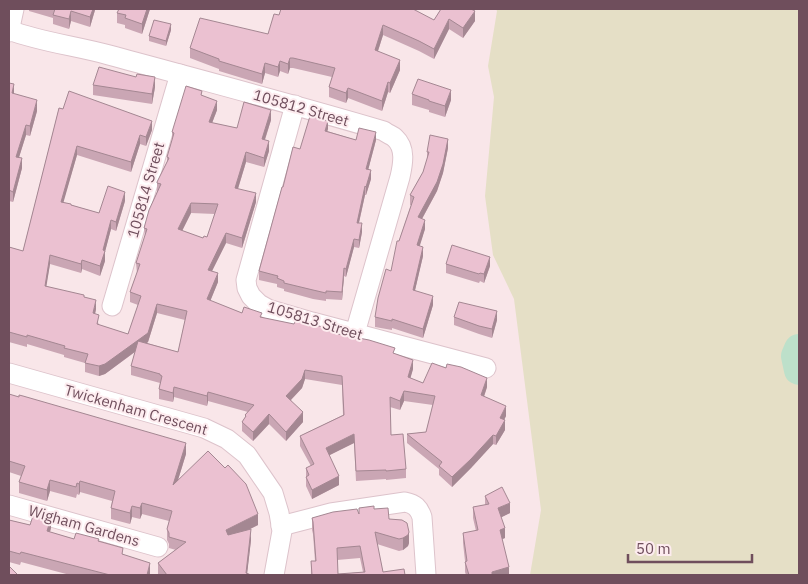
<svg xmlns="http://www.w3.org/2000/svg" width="808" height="584" viewBox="0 0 808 584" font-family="'IBM Plex Sans',sans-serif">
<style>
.green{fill:#e5dfc6}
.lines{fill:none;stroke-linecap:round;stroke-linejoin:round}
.river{stroke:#bde0ca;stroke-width:30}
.street-casing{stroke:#ddc3cb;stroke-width:21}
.street{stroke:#fff;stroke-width:19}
.wall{fill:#caa6b4;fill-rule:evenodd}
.shaded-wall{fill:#a48792}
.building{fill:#ebc1d1;stroke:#a48792;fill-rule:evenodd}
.labels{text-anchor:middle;stroke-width:4;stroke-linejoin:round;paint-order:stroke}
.street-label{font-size:15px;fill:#6f4e5c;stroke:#fdecef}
</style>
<rect width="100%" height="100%" fill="#f9e6e9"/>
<path class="green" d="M496,9H799V575H530L541,510L514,299L493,255L485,196L494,97L488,66L497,11Z"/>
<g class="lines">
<path class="river" d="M799,349L796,356L799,370"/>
<defs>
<g id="street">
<path d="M9,30C41,42 76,46 109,55C201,80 293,104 384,131C387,134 392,135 395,138C406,148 403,164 400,177L355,333"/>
<path d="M9,32L14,9"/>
<path d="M295,105L246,280L247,288L251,296L259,304L268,309L312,322L486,368"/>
<path d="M112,306L180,74"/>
<path d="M9,373L204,428L227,439L247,455L273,493L279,513L282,531L274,575"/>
<path d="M9,505L158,547"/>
<path d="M281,526L331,513L405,502C415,504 419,508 422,517L426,575"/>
</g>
</defs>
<use href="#street" class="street-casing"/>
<use href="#street" class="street"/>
</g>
<g class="wall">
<path d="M29,9H95V10L90,27L71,21L69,29L53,24V18L29,11Z"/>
<path d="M150,9L142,34L125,28V25L117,23V13Z"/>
<path d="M441,9L475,21L463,38L449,29L434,59L419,51L383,35L378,51L400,70L390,93L388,92L382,111L348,98L346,103L329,97V87L332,77L293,68H290L288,74L280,71L278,77L265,73L262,84L219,71V69L190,58V48L268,34L279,15L434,20Z"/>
<path d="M171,30L166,46L149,41V36Z"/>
<path d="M9,83L14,94L37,111L30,136L26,135L19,157L22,168L13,202L9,201Z"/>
<path d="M93,85L155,87L152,104L93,95Z"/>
<path d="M412,94L451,100L445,117L429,112V110L412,105Z"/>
<path d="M202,95L217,110L212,123L237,128L271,120L265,140L269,151L264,167L246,162L238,189L256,202L242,248L226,243L212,271L218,282L210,301L242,313L338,334L395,354L413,369L410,378L423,383L487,387L484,397L506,416L504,420L505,430L496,445L493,444L471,468L452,487L439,475V469L407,443V434L426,432L433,405L404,401L400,410L390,407L391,435L406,469V478L386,480V479L356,481L354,443L329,455L339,485L312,499L306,486V468L311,466L300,446V436L343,415L342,385L305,379L302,388L291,400L303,422L286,441L269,424L253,441L242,431V422L245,418V415L248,412L208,401L207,406L174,397L173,402L159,399V389L160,383L131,375V366L135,352L105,374L99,376L85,372V363L64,357V355L27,344V347L9,342V247L23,251L59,108L152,130L146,146L140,144L131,172L77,155L63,202L71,205L99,213L125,201L116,231L111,229L105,251V261L100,276L82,269L81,273L50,264L46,286L84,297L96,309L95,314L99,325L128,334L138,305L130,302V292L137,273L136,263L145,237L144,228L157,192V183L167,162V157L172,140V132ZM191,213L215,214L207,237L203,238L182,231ZM157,313L185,320L178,352L147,343L148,342Z"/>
<path d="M328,129L327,131L356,140H376L368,170L371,179L366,195H365L359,223L362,232L359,248L354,247L346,277L344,276L342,300L326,299V301L313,299L284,291V289L277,287V284L259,280V271L283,187L300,149Z"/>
<path d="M448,148L443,173L437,191L422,219L425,229L419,246L423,256L415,290L433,305L423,338L392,328V330L375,327V317L391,271L399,241L411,205H410V195L423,172L427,161V152Z"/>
<path d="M446,264L490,266L484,283L480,281L479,283L446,273Z"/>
<path d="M454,317L497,320L492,338L479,334L454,325Z"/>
<path d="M9,394L186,454L178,480L258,525L248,530L251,540L247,573L251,575H158V563L176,550L169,548V544L167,540V529L169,521L142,514L140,519L132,517L130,524L111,519V508L112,501L80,492L79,495L77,494L76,498L50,491L47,501L19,493V482L21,476L9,472Z"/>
<path d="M485,496L510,513L501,517L505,538L502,539L509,575H466L465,572V561L463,543V533L476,531L473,518V507L485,505Z"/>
<path d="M374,509L389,519L409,543L408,546L403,550L399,551L377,544L383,572L405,575H311V561H315L313,534L312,530V518L359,513ZM360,558L363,572L338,574L337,560Z"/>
<path d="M9,520L30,525L51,528L50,532L74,539L99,541L123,554L150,573V575H70L21,562L20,565L9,562Z"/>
</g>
<g class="shaded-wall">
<path d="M93,9H95V10L90,27V17Z"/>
<path d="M147,9H150L142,34V24Z"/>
<path d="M71,11V21L69,29V19Z"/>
<path d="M475,11V21L463,38V28Z"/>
<path d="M449,19V29L434,59V49Z"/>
<path d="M171,24V30L166,46V41Z"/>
<path d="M383,25V35L375,60V50Z"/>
<path d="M290,58V68L288,74V64Z"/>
<path d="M400,60V70L390,93V83Z"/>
<path d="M280,61V71L278,77V67Z"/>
<path d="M265,63V73L262,84V74Z"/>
<path d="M155,77V87L152,104V94Z"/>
<path d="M388,82V92L382,111V101Z"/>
<path d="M14,84V95L12,93Z"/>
<path d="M348,88V98L346,103V93Z"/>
<path d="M451,90V100L445,117V106Z"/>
<path d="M37,100V111L30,136V126Z"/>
<path d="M217,101V110L209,131V122Z"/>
<path d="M271,110V120L262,148V139Z"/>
<path d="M152,121V130L146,146V137Z"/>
<path d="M328,121V129L325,139V131Z"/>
<path d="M26,125V135L16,167V157Z"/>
<path d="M376,132V140L366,178V169Z"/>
<path d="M140,135V144L131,172V162Z"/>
<path d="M448,139V148L443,173L437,191L418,226V217Z"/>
<path d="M269,141V151L264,167V158Z"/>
<path d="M77,146V155L61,211V202Z"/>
<path d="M246,152V162L235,198V188Z"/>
<path d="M22,158V168L13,202V192Z"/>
<path d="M371,170V179L366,195V187Z"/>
<path d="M365,186V195L357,231V223Z"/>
<path d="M125,192V201L116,231V222Z"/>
<path d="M256,193V202L242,248V238Z"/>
<path d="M191,203V213L178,239V229Z"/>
<path d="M111,220V229L105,252V261L100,276V266L103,250Z"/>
<path d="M425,220V229L417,255V245Z"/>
<path d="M362,223V232L359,248V240Z"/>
<path d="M226,233V243L208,279V270Z"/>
<path d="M354,239V247L346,277V269Z"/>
<path d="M423,247V256L413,299V290Z"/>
<path d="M50,255V264L45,295V286Z"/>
<path d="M490,257V266L484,283V274Z"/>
<path d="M82,260V269L81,273V264Z"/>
<path d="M344,268V276L342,300V292Z"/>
<path d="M218,273V282L207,309V299Z"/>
<path d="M433,296V305L423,338V329Z"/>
<path d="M96,300V309L93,323V313Z"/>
<path d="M157,304V313L148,342L105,374L99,376V366Z"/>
<path d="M497,311V320L492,338V329Z"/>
<path d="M413,360V369L408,387V377Z"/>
<path d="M305,370V379L302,388L286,405V396Z"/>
<path d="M487,378V387L481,405V395Z"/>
<path d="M174,387V397L173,402V393Z"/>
<path d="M404,391V401L400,410V401Z"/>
<path d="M208,392V401L207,406V396Z"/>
<path d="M506,406V416L500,428V418Z"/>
<path d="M303,412V422L286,441V432Z"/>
<path d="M269,414V424L253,441V432Z"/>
<path d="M505,420V430L496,445V436Z"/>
<path d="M354,434V443L326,457V448Z"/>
<path d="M493,435V444L471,468L452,487V477Z"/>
<path d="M186,443V454L173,496V485Z"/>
<path d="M339,476V485L312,499V490Z"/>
<path d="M50,480V491L47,501V490Z"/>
<path d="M80,481V492L79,495V484Z"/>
<path d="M142,503V514L140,519V508Z"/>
<path d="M510,503V513L498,519V508Z"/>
<path d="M132,506V517L130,524V513Z"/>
<path d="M258,514V525L226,541V530Z"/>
<path d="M51,518V528L47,542V531Z"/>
<path d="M505,528V538L500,540V530Z"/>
<path d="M251,529V540L247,575H246Z"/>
<path d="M409,532V543L408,546L403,550V538Z"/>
<path d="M150,563V575H147Z"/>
<path d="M509,567V575H492V572Z"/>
</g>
<g class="building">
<path d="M55,9H93L90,17L71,11L69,19L53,15Z"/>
<path d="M119,9H147L142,24L125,18L126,15L117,13Z"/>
<path d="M281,9H413L434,20L441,9H471L475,11L463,28L449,19L434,49L419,41L383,25L375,50L400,60L390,83L388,82L382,101L348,88L346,93L329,87L335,68L293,58H290L288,64L280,61L278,67L265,63L262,74L219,61V59L190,48L200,18L268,34L274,14L279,15Z"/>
<path d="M154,20L171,24L166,41L149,36Z"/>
<path d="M99,67L136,77L137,74L155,77L152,94L93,85Z"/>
<path d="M418,79L451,90L445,106L429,101V100L412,94Z"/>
<path d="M9,83L14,84L12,93L37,100L30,126L26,125L16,157L22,158L13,192L9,190Z"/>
<path d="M186,86L202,91L201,95L217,101L209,122L237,128L244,102L271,110L262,139L269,141L264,158L246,152L235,188L256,193L242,238L226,233L208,270L218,273L207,299L242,313L244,307L262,313L260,317L294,324L296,320L338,331V334L369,340L395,348L393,353L413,360L408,377L423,383L432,363L446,368L447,364L461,367L487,378L481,395L506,406L500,418L505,420L496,436L493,435L471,459L452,477L439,466L442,462L407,434L426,432L435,396L404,391L400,401L390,397L391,435L403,434L406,469L386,471V470L356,471L354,434L326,448L339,476L312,490L306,477L309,475L306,468L314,464L300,436L344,415L342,376L305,370L302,379L286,396L303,412L286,432L269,414L253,432L242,422L246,416L245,415L254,405L208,392L207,396L174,387L173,393L159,389L162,376L160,375V374L131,366L138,341L178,352L187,311L157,304L148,333L105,364L99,366L85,363L88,354L64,348L65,346L27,335V337L9,332V247L23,251L59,108L63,109L69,91L152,121L146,137L140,135L131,162L77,146L61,202L71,204V205L99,213L108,186L125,192L116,222L111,220L103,250L105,251L100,266L82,260L81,264L50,255L45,286L84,295V297L96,300L93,313L99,315L97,324L128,334L141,296L130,292L140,264L136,263L147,229L144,228L149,210L161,184L157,183V182L169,158L167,157L174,133L172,132ZM191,203L218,204L207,237L204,236L203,238L178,229Z"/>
<path d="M310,116L328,121L325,131L356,140L359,128L376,132L366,169L371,170L366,187L365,186L357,223H362L359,240L354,239L346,269L344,268L342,292L326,291V293L313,290L284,283V281L277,278L278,276L259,271L282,187H283L293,147L300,149Z"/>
<path d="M430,135L448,139L443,164L437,182L418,217L425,220L417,245L423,247L413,290L433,296L423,329L392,319V321L375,317L378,298L386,269L391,271L397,241H399L414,197L410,195L423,172L429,152H427Z"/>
<path d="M452,245L490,257L484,274L480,273L479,274L446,264Z"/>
<path d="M459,302L497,311L492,329L479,326L454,317Z"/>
<path d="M9,394L19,397V395L23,396L186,443L173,485L208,451L225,468L228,465L246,484L258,514L226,530L228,535L251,529L246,573L251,575H167L158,563L186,542L169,537V533L167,529L172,511L142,503L140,508L132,506L130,513L111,508L115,491L80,481L79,484L77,483L76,487L50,480L47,490L19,482L25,466L9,461Z"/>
<path d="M502,487L510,503L498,508L505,528L500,530L509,567L492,572V575H469L465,562L467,561L463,533L478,530L473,507L489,504L485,496Z"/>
<path d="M374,506V509L388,508L389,519L402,520L407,523L409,532L408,535L403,538L399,539L375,532L383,572L404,569L405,575H312L311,561H316L313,522L312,518L333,512L357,509L359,514V508ZM360,546L365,572L338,574L337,548Z"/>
<path d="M34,513L51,518L47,531L74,539L76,533L99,539L98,541L123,548L122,554L150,563L147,575H110L21,552L20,554L9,551V520L30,525Z"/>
<path d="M9,566L18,575H9Z"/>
</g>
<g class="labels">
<g class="street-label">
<text transform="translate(301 108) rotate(16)" y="5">105812 Street</text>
<text transform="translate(146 190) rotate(-74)" y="5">105814 Street</text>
<text transform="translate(315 321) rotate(17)" y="5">105813 Street</text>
<text transform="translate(136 410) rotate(16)" y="5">Twickenham Crescent</text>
<text transform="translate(84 526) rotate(16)" y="5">Wigham Gardens</text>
</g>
</g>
<rect width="808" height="584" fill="none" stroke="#6f4e5c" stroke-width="20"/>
<path d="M628 554v8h124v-8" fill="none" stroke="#6f4e5c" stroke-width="2.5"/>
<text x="636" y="554" font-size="15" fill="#6f4e5c" stroke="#fdecef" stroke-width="4" paint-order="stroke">50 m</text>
</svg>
